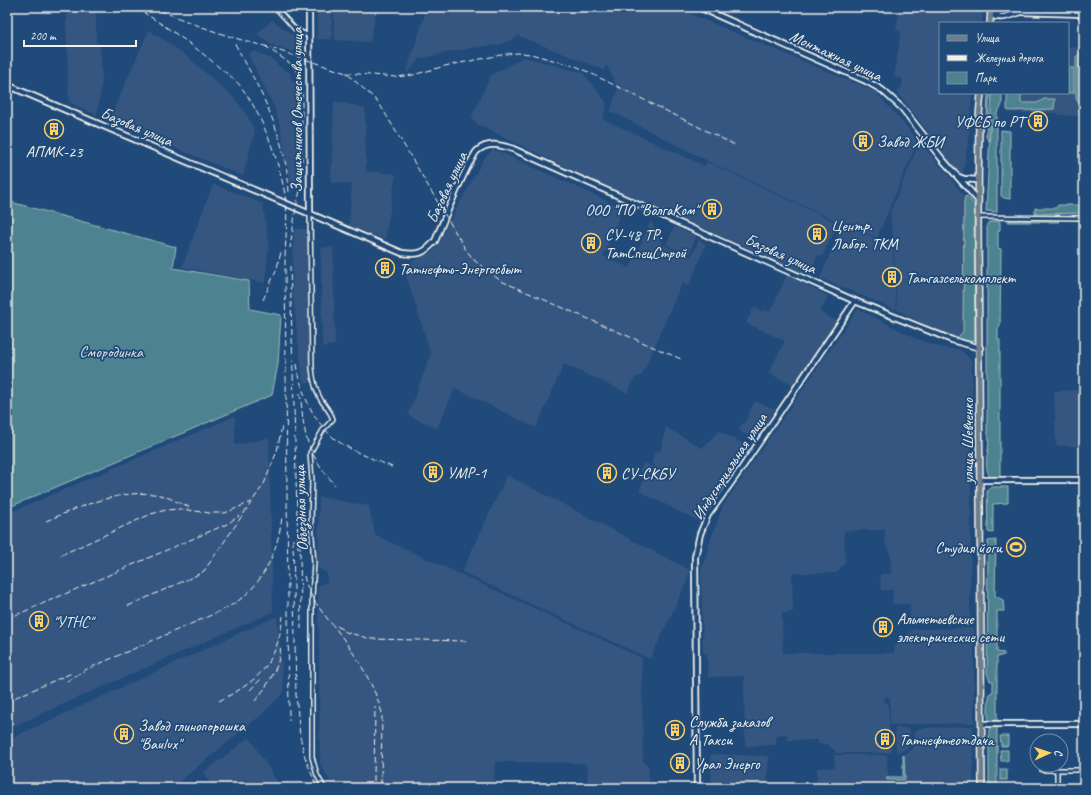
<svg xmlns="http://www.w3.org/2000/svg" width="1091" height="795" viewBox="0 0 1091 795" font-family="Caveat,sans-serif">
<style>
.built{fill:#365780}
.green{fill:#4d8390;stroke:#a0babc}
.lines{fill:none;stroke-linecap:round;stroke-linejoin:round}
.street-casing{stroke:#f4f1e8;stroke-width:6}
.secondary-casing{stroke:#f4f1e8;stroke-width:8}
.primary-casing{stroke:#f4f1e8;stroke-width:8}
.street{stroke:#1f4a7a;stroke-width:3}
.secondary{stroke:#1f4a7a;stroke-width:4.5}
.primary{stroke:#6c7d8b;stroke-width:5}
.rail{stroke:#f4f1e8;stroke-width:1;stroke-dasharray:6 3;stroke-linecap:butt}
.labels{text-anchor:middle;stroke-width:3.5;stroke-linejoin:round;paint-order:stroke}
.street-label{font-size:16px;fill:#f4f1e8;stroke:#1f4a7a}
.poi-label{font-size:16px;fill:#f4f1e8;stroke:#1f4a7a;text-anchor:start}
.park-label{font-size:16px;fill:#dbe0db;stroke:#1f4a7a}
</style>
<rect width="100%" height="100%" fill="#1f4a7a"/>
<filter id="ink" filterUnits="userSpaceOnUse"><feTurbulence type="fractalNoise" baseFrequency=".025" numOctaves="2"/><feDisplacementMap in="SourceGraphic" scale="8" xChannelSelector="R" yChannelSelector="G"/><feConvolveMatrix kernelMatrix="1 2 1 2 8 2 1 2 1" color-interpolation-filters="sRGB"/></filter>
<g filter="url(#ink)">
<g class="built">
<path d="M69,7H96V42L100,44L102,81L97,115L69,102L66,23Z"/>
<path d="M317,7H331L332,39H317Z"/>
<path d="M333,7H377L370,42L335,40Z"/>
<path d="M407,7H674L876,92L918,140L877,238L844,222L841,223L716,165L610,111L618,89L606,64L604,70L519,36L499,45L476,47L440,54L420,59L406,74L425,14Z"/>
<path d="M900,7H983L982,23H940V93H972L969,138L963,173L956,172L919,120L897,92L902,87L903,79L894,77L901,32L896,30Z"/>
<path d="M272,20L301,41L294,52L270,44L257,34Z"/>
<path d="M149,30L183,53L231,95L239,104L248,117L255,132L243,176L109,120Z"/>
<path d="M1068,47H1084V116L1059,115L1058,113H1012V93H1068Z"/>
<path d="M253,51L272,59L281,68L289,72L292,81L298,83L299,188L292,191L280,125L274,107L248,54Z"/>
<path d="M524,57L583,73L607,103L603,119L705,166L707,162L838,223L822,257L818,255L809,275L578,173L479,125L471,118L491,75Z"/>
<path d="M334,101L365,108L366,171L396,174L385,239L349,226L352,184L331,183Z"/>
<path d="M920,142L951,179L967,200L965,334L959,338L938,331L897,310L894,248L890,212Z"/>
<path d="M493,149L623,208L603,256L630,268L651,221L663,245L691,257L699,240L706,244L689,286L682,283L642,375L637,377H636L627,393L564,364L536,428L455,388L437,428L408,415L431,354L403,266L434,251L483,160Z"/>
<path d="M213,184L263,204L269,245L265,283L182,267Z"/>
<path d="M843,222L893,247L896,310L820,278Z"/>
<path d="M674,227L696,236L689,254L666,245Z"/>
<path d="M294,229H307L310,383L303,382L297,332L292,285Z"/>
<path d="M333,247L335,345L322,347L321,248Z"/>
<path d="M787,275L828,296L820,312L837,321L793,385L768,373L785,341L746,323L754,307L763,312L764,309L770,312Z"/>
<path d="M858,309L915,338L939,347L961,350L972,361L970,622L910,624V604H892L893,590H881L880,574H891V556L885,543V530L844,531L845,562L837,573H792L793,612L782,613L783,653H894L895,646L913,629L974,628V723L890,725V698L885,697L884,702L888,703L891,753H837L828,744H818V740H788L787,734L776,735V745L745,746L744,676L708,677L707,653H703L701,571L712,536L723,506Z"/>
<path d="M1084,390V444L1082,446H1056L1054,391Z"/>
<path d="M755,401L775,409L755,440L739,431V430L742,423L744,424Z"/>
<path d="M235,416V445L269,438L273,612L7,729V514Z"/>
<path d="M666,427L702,448L719,431L750,447L713,497L700,522L639,491L646,475L639,472L644,462L654,468L655,465L652,463L655,450L660,452Z"/>
<path d="M507,475L690,570L686,584L650,659L462,572Z"/>
<path d="M319,497L369,506L375,535L642,658L643,761L649,768V788H587L588,767L584,763L495,762L494,788H334L320,763L318,586L327,582V573L318,568Z"/>
<path d="M277,616L284,692L260,716L174,786L170,788H12L7,775V740Z"/>
<path d="M973,726V788H824V786H817V768L835,767L834,755H887L888,780L905,779L904,755L914,747L915,731L920,728Z"/>
<path d="M895,728H910V745L903,751L896,752Z"/>
<path d="M249,737L280,786L278,788H203L210,783L203,773Z"/>
<path d="M710,754L769,756L766,788H712Z"/>
</g>
<g class="green">
<path d="M1023,7H1084V10L1023,9Z"/>
<path d="M1080,53H1084V103H1079L1076,99V57Z"/>
<rect x="1068" y="68" width="6" height="25"/>
<path d="M988,93H991L989,102V141L986,137Z"/>
<path d="M992,93H1002V105L997,113V212L986,211Z"/>
<path d="M1007,93H1021V103H1037L1044,99H1055L1054,109L1009,111L1007,110Z"/>
<path d="M1001,130L1010,131V199L1004,198L1001,196Z"/>
<path d="M967,196L971,200L974,205L975,339L974,341L971,342L957,338L963,332L964,202L965,197Z"/>
<path d="M7,201L176,247L173,268L249,281L250,309L281,315L278,364L272,395L7,508Z"/>
<path d="M1058,205H1084V213L1035,214V208H1056Z"/>
<path d="M1010,220H1058L1059,222H1008Z"/>
<path d="M998,221L1000,222V230L998,231V248L1001,249L1000,327L998,328V340H1000V477H990C981,463 993,445 987,431V224L989,222Z"/>
<path d="M990,487H1008V503L993,504V533L988,532L987,490H989Z"/>
<path d="M996,540L995,596L1003,600L1004,611H997V652L1004,653V655L997,657V721H989C987,711 988,702 990,693L993,692V681H990L987,673L988,541Z"/>
<path d="M994,726H997V788H989V730L990,727Z"/>
<path d="M1000,736H1008V746H1001Z"/>
<path d="M1000,750H1008V761H1001Z"/>
<path d="M903,755H904L905,780H887V777H903Z"/>
<rect x="1000" y="769" width="7" height="11"/>
</g>
<g class="lines">
<defs>
<g id="street">
<path d="M275,7L295,29L309,36"/>
<path d="M310,214L312,368C313,379 315,390 321,400C325,406 330,411 333,419L323,430L310,453L312,480L311,524L314,562L312,598V757L317,775L324,788"/>
<path d="M978,217L1084,218"/>
<path d="M1042,770H1084"/>
<path d="M1057,770V788"/>
</g>
<g id="secondary">
<path d="M309,7L310,214"/>
<path d="M699,7L866,81L882,90L902,108L942,159L978,200"/>
<path d="M1008,7L1011,10L1020,12L1084,14"/>
<path d="M991,15C1001,20 1008,16 1018,13"/>
<path d="M991,15L1000,12L1011,10"/>
<path d="M7,85L402,253C418,255 424,254 435,241C446,215 456,189 469,164C472,160 474,154 477,151C488,141 501,145 513,149L855,301L952,340L980,348"/>
<path d="M959,177L964,179L978,180"/>
<path d="M981,480H1084"/>
<path d="M982,724H1084"/>
<path d="M697,788L695,557L700,534L708,515L741,469L855,301"/>
</g>
<g id="primary">
<path d="M990,23L991,7"/>
<path d="M981,93L979,116L978,217L982,788"/>
</g>
</defs>
<use href="#street" class="street-casing"/>
<use href="#secondary" class="secondary-casing"/>
<use href="#primary" class="primary-casing"/>
<use href="#street" class="street"/>
<use href="#secondary" class="secondary"/>
<use href="#primary" class="primary"/>
<g class="rail">
<path d="M135,7C165,26 194,45 221,69C228,74 236,80 241,87C262,113 282,168 286,202C288,221 285,243 285,262L289,721"/>
<path d="M152,7C187,22 229,38 265,46L346,73L374,98L382,108L466,250L475,261L501,281L681,359"/>
<path d="M235,44C261,90 288,141 289,195"/>
<path d="M265,46L291,64L296,70L302,84V183L296,207L290,248"/>
<path d="M346,73L396,77L413,75L445,66L506,54L518,53L531,54L578,67L737,146"/>
<path d="M290,266L298,548"/>
<path d="M263,300L277,268L281,252"/>
<path d="M297,364C301,393 312,420 335,439C350,451 374,459 392,467"/>
<path d="M300,393C302,406 302,418 305,431C308,451 322,470 335,485"/>
<path d="M46,521C79,507 127,486 164,496C172,499 181,504 189,507"/>
<path d="M293,539L296,695L300,736L305,757L317,788"/>
<path d="M300,543L301,629"/>
<path d="M61,555L151,514L166,510L180,509L210,513H225L251,502"/>
<path d="M304,576C309,599 325,615 339,633C357,657 374,684 382,713L381,788"/>
<path d="M128,606L195,576L204,571L264,484L277,451L282,426"/>
<path d="M7,619L227,524L239,516"/>
<path d="M337,626L346,632L371,639L466,641"/>
<path d="M67,681L85,670L216,613C222,610 229,607 235,603C264,584 278,550 282,517"/>
<path d="M250,690L262,678"/>
<path d="M7,701L72,673"/>
<path d="M219,701C260,680 277,664 283,616"/>
<path d="M255,701C268,685 280,667 281,645"/>
<path d="M374,781L375,706"/>
</g>
</g>
</g>
<defs>
<symbol id="building-ring" viewBox="-11 -11 22 22"><circle r="9.5" fill="#1f4a7a" stroke="#ffd166" stroke-width="1.5"/><path d="M-4-6H4V6H1V3H-1V6H-4ZM-2.5-4.3h1.7v1.8h-1.7ZM.8-4.3h1.7v1.8H.8ZM-2.5-1h1.7V.8h-1.7ZM.8-1h1.7V.8H.8Z" fill="#ffd166"/></symbol>
<symbol id="stadium-ring" viewBox="-11 -11 22 22"><circle r="9.5" fill="#1f4a7a" stroke="#ffd166" stroke-width="1.5"/><path d="M0-5a6.5 5 0 1 0 0 10a6.5 5 0 1 0 0-10ZM-3.5-1.8h7v3.6h-7Z" fill="#ffd166"/></symbol>
</defs>
<g fill-rule="evenodd">
<use href="#building-ring" x="1027" y="110" width="22" height="22"/>
<use href="#building-ring" x="43" y="118" width="22" height="22"/>
<use href="#building-ring" x="852" y="130" width="22" height="22"/>
<use href="#building-ring" x="701" y="198" width="22" height="22"/>
<use href="#building-ring" x="806" y="223" width="22" height="22"/>
<use href="#building-ring" x="580" y="232" width="22" height="22"/>
<use href="#building-ring" x="374" y="257" width="22" height="22"/>
<use href="#building-ring" x="881" y="266" width="22" height="22"/>
<use href="#building-ring" x="422" y="461" width="22" height="22"/>
<use href="#building-ring" x="596" y="462" width="22" height="22"/>
<use href="#stadium-ring" x="1005" y="536" width="22" height="22"/>
<use href="#building-ring" x="28" y="610" width="22" height="22"/>
<use href="#building-ring" x="872" y="616" width="22" height="22"/>
<use href="#building-ring" x="664" y="719" width="22" height="22"/>
<use href="#building-ring" x="113" y="723" width="22" height="22"/>
<use href="#building-ring" x="874" y="728" width="22" height="22"/>
<use href="#building-ring" x="669" y="752" width="22" height="22"/>
</g>
<g class="labels">
<g class="street-label">
<text transform="translate(836 55) rotate(25)" y="6">Монтажная улица</text>
<text transform="translate(296 110) rotate(-90)" y="6">Защитников Отечества улица</text>
<text transform="translate(137 126) rotate(23)" y="6">Базовая улица</text>
<text transform="translate(446 187) rotate(-65)" y="6">Базовая улица</text>
<text transform="translate(781 253) rotate(24)" y="6">Базовая улица</text>
<text transform="translate(967 441) rotate(-90)" y="6">улица Шевченко</text>
<text transform="translate(729 466) rotate(-57)" y="6">Индустриальная улица</text>
<text transform="translate(300 508) rotate(-92)" y="6">Объездная улица</text>
</g>
<g class="poi-label">
<text x="1024" y="127" text-anchor="end">УФСБ по РТ</text>
<text x="877" y="147">Завод ЖБИ</text>
<text x="54" y="157" text-anchor="middle">АПМК-23</text>
<text x="698" y="215" text-anchor="end">ООО "ПО "ВолгаКом"</text>
<text x="831" y="231">Центр.<tspan x="831" dy="18">Лабор. ТКМ</tspan></text>
<text x="605" y="240">СУ-48 ТР.<tspan x="605" dy="18">ТатСпецСтрой</tspan></text>
<text x="399" y="274">Татнефть-Энергосбыт</text>
<text x="906" y="283">Татгазселькомплект</text>
<text x="447" y="478">УМР-1</text>
<text x="621" y="479">СУ-СКБУ</text>
<text x="1002" y="553" text-anchor="end">Студия йоги</text>
<text x="897" y="624">Альметьевские<tspan x="897" dy="18">электрические сети</tspan></text>
<text x="53" y="627">"УТНС"</text>
<text x="689" y="727">Служба заказов<tspan x="689" dy="18">А Такси</tspan></text>
<text x="138" y="731">Завод глинопорошка<tspan x="138" dy="18">"Baulux"</tspan></text>
<text x="899" y="745">Татнефтеотдача</text>
<text x="694" y="769">Урал Энерго</text>
</g>
<g class="park-label">
<text x="111" y="357">Смородинка</text>
</g>
</g>
<rect width="1091" height="795" fill="none" stroke="#1f4a7a" stroke-width="24"/>
<rect x="12" y="12" width="1067" height="771" fill="none" stroke="#f4f1e8" stroke-width="1.5" filter="url(#ink)"/>
<rect x="939" y="22" width="130" height="72" fill="#1f4a7a" stroke="#748da6"/>
<rect x="947" y="35" width="20" height="6" fill="#6c7d8b" stroke="#748da6"/>
<text x="975" y="42" font-size="12" fill="#f4f1e8">Улица</text>
<rect x="947" y="55" width="20" height="6" fill="#f4f1e8" stroke="#748da6"/>
<text x="975" y="62" font-size="12" fill="#f4f1e8">Железная дорога</text>
<rect x="947" y="72" width="20" height="12" fill="#4d8390" stroke="#748da6"/>
<text x="975" y="82" font-size="12" fill="#f4f1e8">Парк</text>
<g transform="translate(1049 753) rotate(87)"><circle r="19" fill="#1f4a7a" stroke="#748da6"/>
<path d="M0-3L7 15L0 10L-7 15Z" fill="#ffd166"/>
<text y="-6" font-size="11" font-weight="bold" text-anchor="middle" fill="#f4f1e8">С</text>
</g>
<path d="M24 40v6h112v-6" fill="none" stroke="#f4f1e8" stroke-width="2"/>
<text x="30" y="40" font-size="12" fill="#f4f1e8" stroke="#1f4a7a" stroke-width="3" paint-order="stroke">200 m</text>
</svg>
